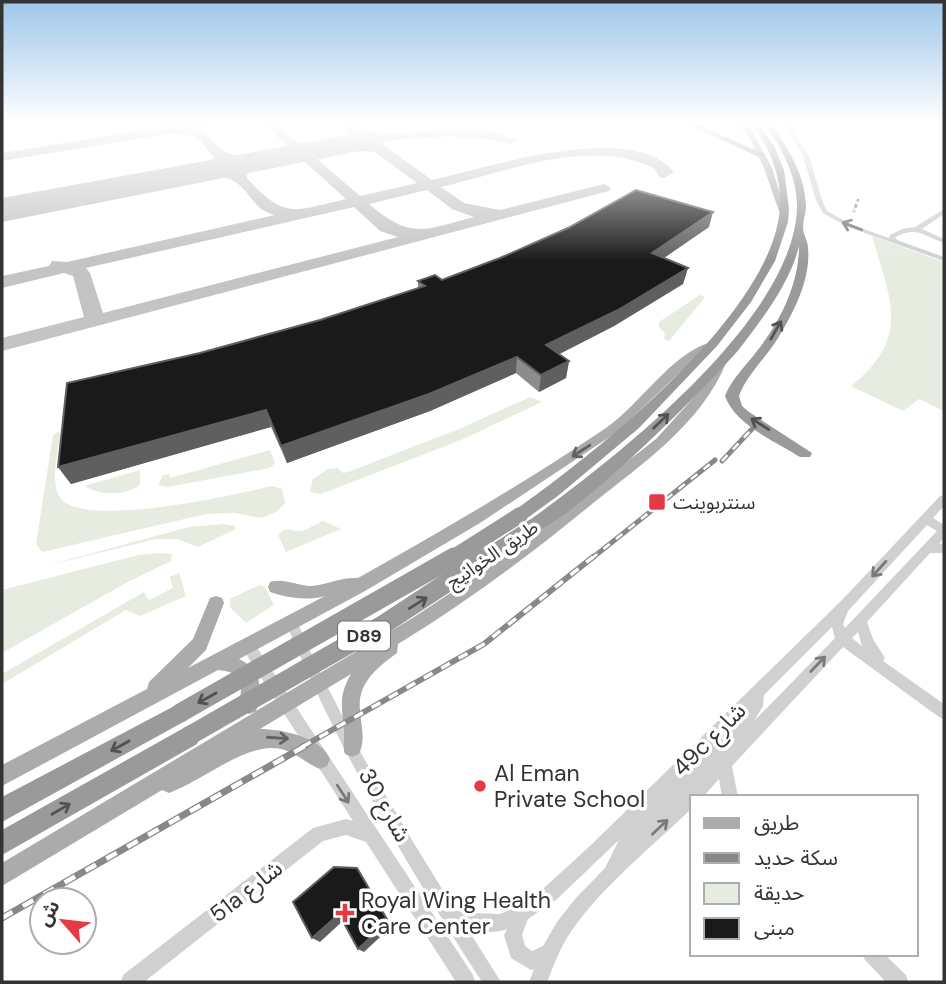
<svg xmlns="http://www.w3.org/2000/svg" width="946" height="984" viewBox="0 0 946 984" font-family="'DM Sans','Noto Sans Arabic',sans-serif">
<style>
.green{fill:#e6ecdf}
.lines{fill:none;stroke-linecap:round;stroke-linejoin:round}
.taxiway{fill:#c4c4c4;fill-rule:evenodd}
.runway{fill:#c4c4c4;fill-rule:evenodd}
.minor{fill:#d0d0d0;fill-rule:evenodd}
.major{fill:#ababab;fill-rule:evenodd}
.highway{fill:#9a9a9a;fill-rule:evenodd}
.rail-far3-casing{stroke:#888;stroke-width:2.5}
.rail-far2-casing{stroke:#888;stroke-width:5}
.rail-far1-casing{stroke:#888;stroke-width:6}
.rail-casing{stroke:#888;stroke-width:7}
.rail-far3{stroke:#fff;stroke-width:2;stroke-dasharray:3.5;stroke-linecap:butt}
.rail-far2{stroke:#fff;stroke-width:2.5;stroke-dasharray:8;stroke-linecap:butt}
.rail-far1{stroke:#fff;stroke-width:3.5;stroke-dasharray:10;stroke-linecap:butt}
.rail{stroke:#fff;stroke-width:4.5;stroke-dasharray:12;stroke-linecap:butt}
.highway-bridge-far1{stroke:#9a9a9a;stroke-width:16}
.highway-bridge{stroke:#9a9a9a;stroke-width:19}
.wall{fill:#8c8c8c}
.shaded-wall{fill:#5f5f5f}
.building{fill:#1a1a1a;stroke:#5f5f5f;stroke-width:2}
.oneway{stroke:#7a7a7a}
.oneway2{stroke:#525252}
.oneway3{stroke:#636363}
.poi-dot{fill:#e63946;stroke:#fff;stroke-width:2.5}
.labels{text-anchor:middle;stroke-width:7;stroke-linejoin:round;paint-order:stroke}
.shield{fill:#fff;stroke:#707070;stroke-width:2}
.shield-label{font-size:18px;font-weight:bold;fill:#333}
.poi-label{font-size:19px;fill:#333;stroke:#fff;text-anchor:start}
.street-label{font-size:19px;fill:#333;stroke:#fff}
.near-street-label{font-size:23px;fill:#333;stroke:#fff}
.near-poi-label{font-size:23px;fill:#333;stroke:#fff;text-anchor:start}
</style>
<rect width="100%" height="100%" fill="#fff"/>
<g class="green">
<path d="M872,236L944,262V411L919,399L903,411L851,386C912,337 890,300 872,236Z"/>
<path d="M700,295L705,297L669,341L664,339L665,334L659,327V322Z"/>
<path d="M530,397L542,402L461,440L321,494L310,492L313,479L328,469L338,468L343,473L348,472L459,429Z"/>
<path d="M58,432L60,433C59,450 50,481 59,496C77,531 238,494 272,486L282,489L285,503L278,511L262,518L234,513L206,514L42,552L36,544L53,435Z"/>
<path d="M270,450L275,463L270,468L167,487L158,485L163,475L169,474L170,478Z"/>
<path d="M140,470V484C128,497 99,495 84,486Z"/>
<path d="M323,521L341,529L286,552L278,535C287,525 289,532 300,531C307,530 316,524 323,521Z"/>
<path d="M224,524L235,526L236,529L198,547L177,539H156L45,566L189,527Z"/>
<path d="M159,553L172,554L171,561L126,583L2,653V590L138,555Z"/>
<path d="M179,573L186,596L140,616L126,610L2,684V674L144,592L149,600L173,588L170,577Z"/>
<path d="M259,585L265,587L274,605L246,623L230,607V599Z"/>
</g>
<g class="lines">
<path class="taxiway" d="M186,123H215L194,129C211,132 213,146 227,153C240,159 254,154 268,157V163L247,174V178C285,220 294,211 346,199L262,123H275L360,196L417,183L375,152L329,149V143L351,134L338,123H352L370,136L459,129L495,132L516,140L510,144C467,133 422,136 379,142L432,180C489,167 631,120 674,172L664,178L659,177L655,169C593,136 505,172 441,187L464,203L500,210L604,184L611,188L609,191L2,351V338L84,317L73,276L64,273L2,288V276L49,266L52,261L67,262L275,215C253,211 250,189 232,180C216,172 199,182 182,178V172L215,158L197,137L174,133L2,161V153ZM427,190L452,209L474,217C424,230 411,240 369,204ZM354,207L380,231L398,237L103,313L90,273L86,268Z"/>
<path class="runway" d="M369,131L380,133L385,140L380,147L2,222V198Z"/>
<g class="minor">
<path d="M783,123H787L809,156L822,200L827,211L852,225L889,238L890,235L902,229L915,227L944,209V214L922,229L944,239V243C924,236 917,226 895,237L897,240L944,257V261L848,227L823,213L816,200L803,156Z"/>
<path d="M944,495V506L933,518L944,525V538L939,544L944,543V553H930L867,622L873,639L885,658L883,661L944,704V719L939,717L843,647L732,766L738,797H722L719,779L703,797H692V808C651,848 603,885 570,933C560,948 554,965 547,982H529L534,969L531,970L511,958L504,935L507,929C495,934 479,932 467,928L501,982H482C406,864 339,751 285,621L287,617L291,615L295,617L316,664L362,755L415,845L452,905L475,913L500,914L516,907L545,887L591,845L843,599L940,496ZM927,525L937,531L845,628L843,624L848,611ZM832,627L835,638L720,756L754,721L763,706L764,695ZM858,632L862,646L852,638ZM619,840L605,868L575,899L557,922L543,946L532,951L525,946L522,935L528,919L557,899Z"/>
<path d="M247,638L252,640L473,975L475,982H456L366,842L346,835L323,841L144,982H121L123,975L313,828L346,819L353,821L242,648L241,644L242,640Z"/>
<path d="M862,954H884L906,975L908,982H886L865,960Z"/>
</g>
<g class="major">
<path d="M742,123H748L772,168L787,216L780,214L764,168Z"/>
<path d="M708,343L712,344V348L694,359L617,432L480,523L365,591L239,659C261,669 264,690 256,711L411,619L502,559L656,439L706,384L716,361H724L726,363C701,424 642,464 592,504C530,555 467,602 398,644L397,653C378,667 357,683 360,710C361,727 366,738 359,754L352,757L345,754C342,746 345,740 344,731C342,706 338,697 351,674L260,729C281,729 321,737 330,759L327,766L320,769C306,763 296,753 281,749C251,741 205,778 176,790L169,793L162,790L2,886V863L255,712L249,714L242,711C234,692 256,674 218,670L2,786V765L147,689L149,682L193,639L210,598L216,596L222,598L224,603L206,650L188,668L325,596C307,601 288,598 270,592L268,587L270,582C283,578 296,585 309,586C325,586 338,577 358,578C442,531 526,482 606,428C638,406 671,355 708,343Z"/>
</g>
<g class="highway">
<path d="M685,123H694L766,155L759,157Z"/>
<path d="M736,123H743L756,135L749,137Z"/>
<path d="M752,123H758L774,146L784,170L789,209L788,222L775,261L751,302L717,346L639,428L559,495L526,519H514L512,515L514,511C596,453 774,313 780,207C782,176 769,148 752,123Z"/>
<path d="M764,123H770C788,147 805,175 806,206C806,213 803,220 803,227C803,234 808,241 808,248C811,279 794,312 778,338C766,358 747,374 739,396L742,406L749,412L812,453L810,457H800C775,441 735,425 725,396C732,378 746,366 757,351C780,322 799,284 799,246C790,283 763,318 740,348C717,377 555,541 527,532L525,527L527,522C612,461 796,319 797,206C797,175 781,147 764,123Z"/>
<path d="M180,703L187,706L191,713L187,720L2,822V797Z"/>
<path d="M189,725L197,728L200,736L197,744L2,855V830Z"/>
</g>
<defs>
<path id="rail-far3" d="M854,211L858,200"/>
<g id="rail-far2">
<path d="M722,461L752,429"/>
<path d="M591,559L715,460"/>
</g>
<path id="rail-far1" d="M302,747L484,644L593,557"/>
<path id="rail" d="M2,918L305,746"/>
</defs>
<use href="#rail-far3" class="rail-far3-casing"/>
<use href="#rail-far2" class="rail-far2-casing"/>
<use href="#rail-far1" class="rail-far1-casing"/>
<use href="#rail" class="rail-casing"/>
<use href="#rail-far3" class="rail-far3"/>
<use href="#rail-far2" class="rail-far2"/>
<use href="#rail-far1" class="rail-far1"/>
<use href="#rail" class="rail"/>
<g class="highway-bridge-far1">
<path d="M451,559L520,515"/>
<path d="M484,559L533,527"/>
</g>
<g class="highway-bridge">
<path d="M180,713L454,557"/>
<path d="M189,736L384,624L486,557"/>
</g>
</g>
<path class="wall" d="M709,227L663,258L688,268L683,284L614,326L559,354L569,361L566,378L539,392L516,373L430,411L287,463L271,427L71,484L58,467L200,353L320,320L418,288V281L442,280Z"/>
<g class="shaded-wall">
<path d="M713,212L709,227L648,269L652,253Z"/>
<path d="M688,268L683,284L614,326L544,362L546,345Z"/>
<path d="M517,357L516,373L430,411L287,463L281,446Z"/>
<path d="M569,361L566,378L539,392L541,375Z"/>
<path d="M266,410L271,427L71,484L58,467Z"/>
<path d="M357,868L362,876L392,926L364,952L358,949Z"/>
<path d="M339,914L345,919L320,942L312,938Z"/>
</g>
<g class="building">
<path d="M636,190L713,212L652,253L688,268L618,310L546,345L569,361L541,375L517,357L429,394L281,446L266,410L58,467L67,383L200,353L320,320L425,286L418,281L435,275L442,280L500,258L568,228Z"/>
<path d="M334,867L357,868L388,921L358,949L339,914L312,938L293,902Z"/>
</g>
<defs><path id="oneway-shaft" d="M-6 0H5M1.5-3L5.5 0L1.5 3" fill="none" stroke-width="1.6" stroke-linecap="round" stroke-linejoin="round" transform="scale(1.75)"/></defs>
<g class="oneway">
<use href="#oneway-shaft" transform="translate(852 226) rotate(-159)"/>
<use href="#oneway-shaft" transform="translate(879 569) rotate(132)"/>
<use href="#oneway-shaft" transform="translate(818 664) rotate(-46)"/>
<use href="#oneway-shaft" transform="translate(343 794) rotate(57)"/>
<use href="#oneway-shaft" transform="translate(660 827) rotate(-43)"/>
</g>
<g class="oneway2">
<use href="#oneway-shaft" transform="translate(776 330) rotate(-60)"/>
<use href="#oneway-shaft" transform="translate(661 421) rotate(-44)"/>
<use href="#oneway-shaft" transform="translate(760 424) rotate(-148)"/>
<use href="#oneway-shaft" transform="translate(418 603) rotate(-32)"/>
<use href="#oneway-shaft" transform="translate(207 698) rotate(151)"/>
<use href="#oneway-shaft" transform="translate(120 746) rotate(151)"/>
<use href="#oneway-shaft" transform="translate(61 809) rotate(-30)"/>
</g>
<g class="oneway3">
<use href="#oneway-shaft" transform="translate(581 451) rotate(147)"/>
<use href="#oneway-shaft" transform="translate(278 738) rotate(4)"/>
</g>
<linearGradient id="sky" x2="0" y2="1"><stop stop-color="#9ec6ea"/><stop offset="0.47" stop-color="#fff"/><stop offset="1" stop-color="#fff" stop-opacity="0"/></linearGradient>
<rect width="946" height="261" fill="url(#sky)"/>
<g class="poi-dot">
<rect x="648" y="493" width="18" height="18" rx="3.5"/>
<circle cx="480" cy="786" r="7"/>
<path d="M341.5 902.5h7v7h7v7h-7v7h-7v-7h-7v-7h7z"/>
</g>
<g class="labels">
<rect class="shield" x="338" y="621.5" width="52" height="29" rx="5"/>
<g class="shield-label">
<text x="364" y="642">D89</text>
</g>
<g class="poi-label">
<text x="673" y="509">سنتربوينت</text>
</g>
<g class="street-label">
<text transform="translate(492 554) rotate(-34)" y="7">طريق الخوانيج</text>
</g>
<g class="near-street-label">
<text transform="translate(709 739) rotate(-45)" y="8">49c شارع</text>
<text transform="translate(385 805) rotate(60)" y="8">شارع 30</text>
<text transform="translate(246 891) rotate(-38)" y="8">51a شارع</text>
</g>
<g class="near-poi-label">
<text x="494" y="781">Al Eman<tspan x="494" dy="26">Private School</tspan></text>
<text x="361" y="908">Royal Wing Health<tspan x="361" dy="26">Care Center</tspan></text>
</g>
</g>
<rect width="946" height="984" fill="none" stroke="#333333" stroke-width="7"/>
<rect x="690" y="795" width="228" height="161" fill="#ffffff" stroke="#adadad" stroke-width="2"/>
<rect x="704" y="818" width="35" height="10" fill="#ababab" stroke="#adadad" stroke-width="2"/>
<text x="754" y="830" font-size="21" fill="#333333">طريق</text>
<rect x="704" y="853" width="35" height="10" fill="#888888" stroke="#adadad" stroke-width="2"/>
<text x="754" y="865" font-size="21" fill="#333333">سكة حديد</text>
<rect x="704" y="883" width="35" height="21" fill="#e6ecdf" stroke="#adadad" stroke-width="2"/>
<text x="754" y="900" font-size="21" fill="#333333">حديقة</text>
<rect x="704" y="918" width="35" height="21" fill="#1a1a1a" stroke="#adadad" stroke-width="2"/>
<text x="754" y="935" font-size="21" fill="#333333">مبنى</text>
<g transform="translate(63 921) rotate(298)"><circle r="33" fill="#ffffff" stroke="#adadad" stroke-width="2"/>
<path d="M0-5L12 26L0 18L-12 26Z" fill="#e63946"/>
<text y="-10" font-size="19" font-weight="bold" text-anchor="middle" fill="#333333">ش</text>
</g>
</svg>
